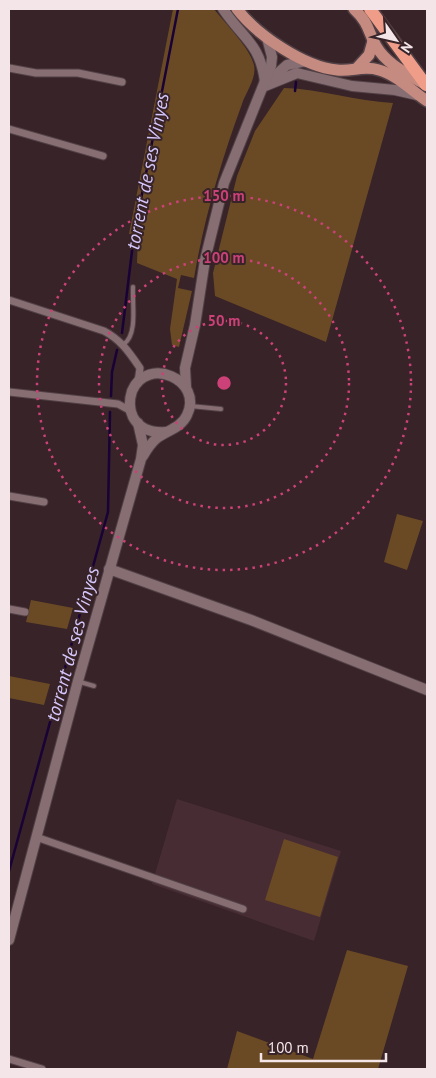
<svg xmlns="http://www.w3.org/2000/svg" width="436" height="1078" viewBox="0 0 436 1078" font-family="'PT Sans',sans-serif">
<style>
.built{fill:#472c33}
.green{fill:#6a4a25}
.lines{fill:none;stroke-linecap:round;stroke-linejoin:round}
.stream{stroke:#190236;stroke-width:2.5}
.lane-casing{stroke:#514045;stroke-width:6}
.street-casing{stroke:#514045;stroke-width:9}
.secondary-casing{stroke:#514045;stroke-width:12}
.primary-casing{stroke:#514045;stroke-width:14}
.highway-casing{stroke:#514045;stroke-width:15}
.lane{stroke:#866e73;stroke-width:4}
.street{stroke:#866e73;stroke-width:7}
.secondary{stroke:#866e73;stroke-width:10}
.primary{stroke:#c58a80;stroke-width:11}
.highway{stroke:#ef9d88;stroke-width:12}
.ring{fill:none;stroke:#cc4177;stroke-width:2.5;stroke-dasharray:2.5 5}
.labels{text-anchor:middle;stroke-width:4;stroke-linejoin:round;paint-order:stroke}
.water-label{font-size:19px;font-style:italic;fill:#d6c8fd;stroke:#372328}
.centre{fill:#cc4177;stroke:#372328;stroke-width:2.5}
.ring-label{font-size:15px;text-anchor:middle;font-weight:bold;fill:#cc4177;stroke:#372328;stroke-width:4;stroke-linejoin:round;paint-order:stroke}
</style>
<rect width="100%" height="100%" fill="#372328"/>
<path class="built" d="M177,799L341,851L314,941L152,884Z"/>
<g class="green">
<path d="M173,9H214C225,23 250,48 254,65C257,78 246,92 242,104C221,161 204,219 194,278L181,275L178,288L192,291L179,347L172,345L170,329L177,279L137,263L138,236L129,234Z"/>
<path d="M284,88C321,89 356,101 393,103L326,342L215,296L213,273L237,176L255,131Z"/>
<path d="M397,514L423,521L407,570L384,562Z"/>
<path d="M31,600L73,608L67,629L26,622Z"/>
<path d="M9,676L50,684L44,705L9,698Z"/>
<path d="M284,839L338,857L320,917L265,900Z"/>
<path d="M347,950L408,966L378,1069H227L237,1031L313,1059Z"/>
</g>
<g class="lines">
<g class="stream">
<path d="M295,91L296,82"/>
<path d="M122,333L134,235L178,9"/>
<path d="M111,396L112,372L117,350"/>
<path d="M9,871L108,512L110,412"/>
</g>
<defs>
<g id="lane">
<path d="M124,344C138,334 132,303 133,287"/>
<path d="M190,406L221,409"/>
<path d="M80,682L94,686"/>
</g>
<g id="street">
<path d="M9,68L36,73H78L122,82"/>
<path d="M9,129L103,156"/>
<path d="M9,300L104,331C121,340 129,352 140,368L138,382"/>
<path d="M9,392L118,404L131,411"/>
<path d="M9,496L44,502"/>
<path d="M9,609L25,612"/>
<path d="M36,837L243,909"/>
<path d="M9,1059L42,1069"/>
</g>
<g id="secondary">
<path d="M223,9C243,39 260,43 265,82"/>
<path d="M269,81L287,65L306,61"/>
<path d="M265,86L297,73L352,86L395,90L417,95"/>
<path d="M186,387L185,368L195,325L205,260L224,183L271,66L272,57L267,38"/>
<path d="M143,456C147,449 151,443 157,438C168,430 181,428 187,415C204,380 147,355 132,391C129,400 129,409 133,417C140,430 152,433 166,432"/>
<path d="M109,569L251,620L427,690"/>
<path d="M9,940L78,681L141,459L143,445L138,423"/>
</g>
<g id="primary">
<path d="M237,9C257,35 304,67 337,70C352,72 363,65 379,70C397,75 412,91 427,101"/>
<path d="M354,9C370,24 367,30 376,46C387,65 408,74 426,85"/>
<path d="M358,67L369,55L373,41"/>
</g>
<path id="highway" d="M370,9L426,85"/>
</defs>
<use href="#lane" class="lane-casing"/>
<use href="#street" class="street-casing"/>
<use href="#secondary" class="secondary-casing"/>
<use href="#primary" class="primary-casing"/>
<use href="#highway" class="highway-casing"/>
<use href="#lane" class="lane"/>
<use href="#street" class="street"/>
<use href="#secondary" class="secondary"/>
<use href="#primary" class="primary"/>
<use href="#highway" class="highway"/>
</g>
<g class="ring">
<circle cx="224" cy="383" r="62"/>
<circle cx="224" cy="383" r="125"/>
<circle cx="224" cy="383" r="187"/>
</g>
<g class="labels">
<g class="water-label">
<text transform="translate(147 171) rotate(-79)" y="7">torrent de ses Vinyes</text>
<text transform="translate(72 644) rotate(-75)" y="7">torrent de ses Vinyes</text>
</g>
</g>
<circle cx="224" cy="383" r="8" class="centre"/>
<g class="ring-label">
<text x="224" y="201">150 m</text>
<text x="224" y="263">100 m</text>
<text x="224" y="326">50 m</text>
</g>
<rect width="436" height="1078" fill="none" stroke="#f3e5e8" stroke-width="20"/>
<g transform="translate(396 40) rotate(124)" stroke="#372328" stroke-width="4" paint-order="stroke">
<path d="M0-4L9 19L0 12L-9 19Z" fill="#f3e5e8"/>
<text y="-8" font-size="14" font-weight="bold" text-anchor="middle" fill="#f3e5e8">N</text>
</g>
<path d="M261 1053v8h125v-8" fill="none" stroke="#f3e5e8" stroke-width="2.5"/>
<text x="268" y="1053" font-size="15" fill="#f3e5e8" stroke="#372328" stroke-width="4" paint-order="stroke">100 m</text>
</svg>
